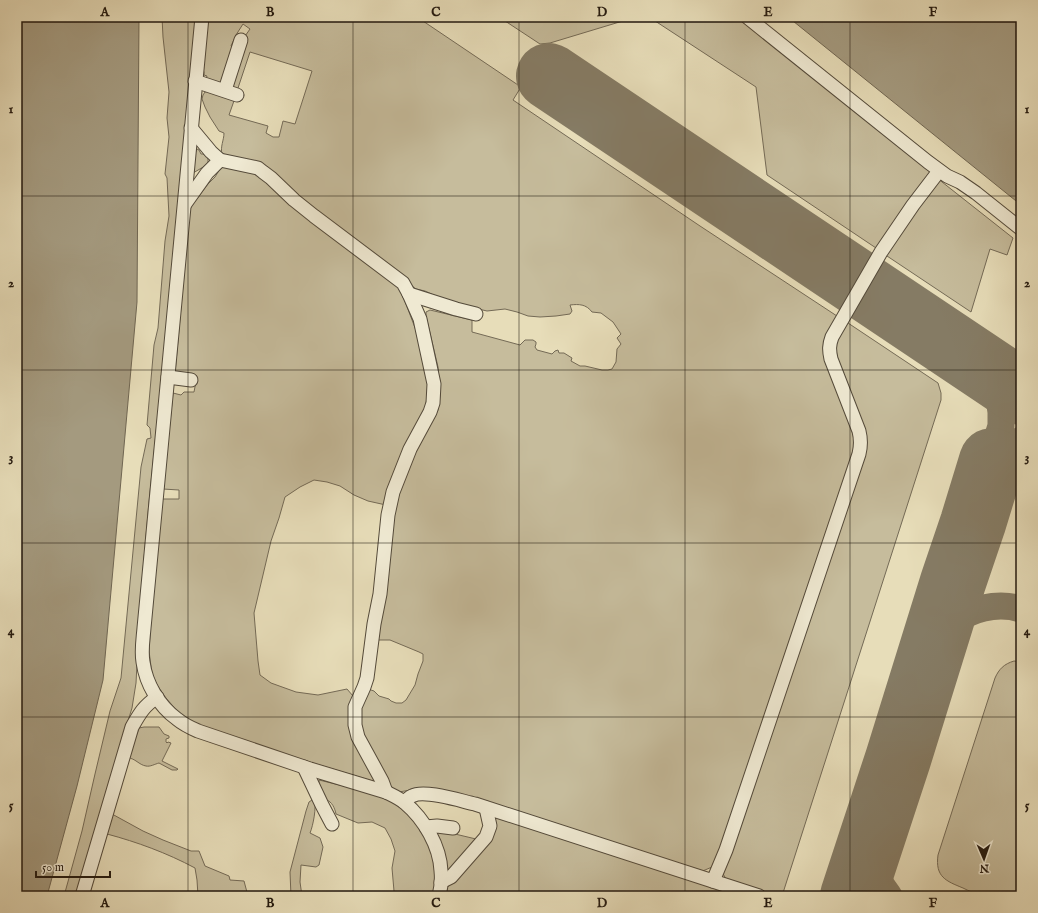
<svg xmlns="http://www.w3.org/2000/svg" width="1038" height="913" viewBox="0 0 1038 913" font-family="'IM FELL English',serif">
<style>
.green{fill:#c6bc9c;stroke:#746a56}
.water{fill:#a49a7f;stroke:#706652}
.lines{fill:none;stroke-linecap:round;stroke-linejoin:round}
.taxiway{stroke:#857b64;stroke-width:27}
.runway{stroke:#857b64;stroke-width:66}
.minor-casing{stroke:#544a3a;stroke-width:15}
.minor{stroke:#efe9d2;stroke-width:13}
.grid{fill:none;stroke:#23190f;stroke-width:1;stroke-opacity:0.55}
.neatline{fill:none;stroke:#23190f;stroke-width:1.5}
.grid-label{font-size:13px;text-anchor:middle;font-weight:bold;fill:#23190f}
</style>
<rect width="100%" height="100%" fill="#e7ddb9"/>
<filter id="stains"><feTurbulence type="fractalNoise" baseFrequency=".005" numOctaves="4"/><feColorMatrix values="0 0 0 0 .2 0 0 0 0 .09 0 0 0 0 .02 0 0 0 .5 -.17"/></filter>
<radialGradient id="worn" r=".72"><stop offset=".6" stop-color="#630" stop-opacity="0"/><stop offset="1" stop-color="#630" stop-opacity=".3"/></radialGradient>
<g class="green">
<path d="M162,17H196L162,374L149,502L136,650L137,664L136,683L132,708L107,789L77,896H64L82,831L95,774L110,711L121,678L141,467L147,439L151,438L150,428L147,425L154,345L158,328L165,241L169,216L167,178L165,174L169,137L167,118L169,92L163,37Z"/>
<path d="M207,17H417L521,87L513,100L700,226L840,318L829,337L858,442L718,861L712,867L698,873L416,789L399,792L391,788L361,735L360,710L368,689L374,691L379,696L389,699L391,701L396,703H402L406,700L415,685L418,674L423,661V654L419,652L390,640H378L392,517L402,478L438,410L440,395L438,367L426,316V312L430,310L472,320V332L520,345L525,340H533L536,342V344L535,347L537,350L552,354L555,351L558,350L559,353H564L572,358L571,361L580,366H585L602,370H608L612,369L616,362L617,349L621,344L617,338L621,334L613,322L601,313L592,312C586,304 579,304 570,305L572,311L570,314L556,316L540,317L528,316L517,312L505,309L487,311L470,307L440,298L425,291L416,289L393,271L259,166L222,154C220,147 224,140 224,133L219,131L210,117L205,107L202,99L203,95L205,92L213,90L235,98L229,115L268,126L266,133L273,137H279L283,121L295,124L312,71L250,52L237,91L229,88L243,39L250,29L243,24L236,35L231,46L236,48L223,84L206,79L207,76L204,75V72L203,70Z"/>
<path d="M499,17H636L550,43L540,44Z"/>
<path d="M649,17H738L933,174L879,250L767,175L756,87Z"/>
<path d="M197,149L199,150L201,154H203L208,157V163L205,166L193,173L194,156Z"/>
<path d="M225,166L263,176L398,283L417,333L428,383L427,397L424,415L386,505L368,501L354,495L340,486L327,482L314,480L300,487L285,497L279,518L271,541L254,613L258,661L260,675L271,683L296,692L318,695L347,689L353,696L351,707L379,783L273,751L194,724L178,712L166,698L157,685L152,674L149,651L153,588L162,499H179V490L163,489L173,393L181,395L184,392H194L197,376L175,373L190,208L208,184L215,177L220,169Z"/>
<path d="M937,178L1013,238L1007,255L990,249L971,312L884,254Z"/>
<path d="M845,321L938,383L941,393V400L782,896H768L733,885L726,879L722,872L863,455L832,354Z"/>
<path d="M1014,661L1021,662V896C1011,896 993,898 983,896C976,894 969,891 963,888C946,881 935,877 938,855L995,678C999,669 1004,664 1014,661Z"/>
<path d="M144,727H159L164,734L169,736V738L166,739V742L167,743L168,742L171,743L162,761L178,769L177,770H172L159,763C155,764 150,767 146,766C139,765 135,758 128,758L139,728Z"/>
<path d="M319,780L356,789L385,798L404,809L426,837L433,854L436,871L434,896H398L394,891L392,868L395,851L391,839L385,828L372,822L358,823L336,814C335,809 332,801 326,800L319,783Z"/>
<path d="M312,800H314C317,806 313,826 310,833L320,838L323,847L319,865L316,867L301,865L300,882L302,896H291L290,872L306,811L309,802Z"/>
<path d="M112,814L143,831L163,840L191,851H199L205,866L229,876L230,880L244,881L248,896H198L197,880L195,868C167,853 137,842 107,834Z"/>
<path d="M492,814L749,896H445L447,888L465,864Z"/>
<path d="M435,831L454,832L455,834L476,839L447,874Z"/>
</g>
<g class="water">
<path d="M17,17H139L137,302L103,680L77,786L47,896H17Z"/>
<path d="M788,17H1021V205Z"/>
</g>
<g class="lines">
<g class="taxiway">
<path d="M891,305L977,366L993,385L999,398L1001,412V426L971,522L968,538"/>
<path d="M993,470C1000,457 1009,448 1021,440"/>
<path d="M953,582L963,564L976,522"/>
<path d="M901,749L908,735L937,646C941,639 945,631 951,625C968,608 998,602 1021,609"/>
<path d="M889,896C879,884 873,868 873,853C872,842 877,830 881,820C886,802 892,784 898,767V759"/>
</g>
<g class="runway">
<path d="M549,76L1021,392"/>
<path d="M853,896L898,759L953,582L973,523L992,461"/>
</g>
<defs>
<g id="minor">
<path d="M202,17L144,628C143,640 141,651 143,662C146,684 159,706 177,719C183,724 191,728 198,731L310,769L386,792C392,795 399,798 405,803C424,819 440,846 441,871C442,880 441,888 439,896"/>
<path d="M747,17L928,162L947,176L960,182L976,193L1021,229"/>
<path d="M195,81L237,95"/>
<path d="M225,90L241,40"/>
<path d="M191,128L211,152L220,160L258,168L263,172L271,178L294,200L314,216L403,283L409,294L420,319L434,384L433,403L430,412L410,449L393,492L388,515L380,594L374,624L367,678L364,687L355,707V725L358,737L382,781L386,792"/>
<path d="M185,204L207,173L220,160"/>
<path d="M409,294L456,309L476,314"/>
<path d="M168,377L191,380"/>
<path d="M304,767L322,805L332,824"/>
<path d="M404,802C407,800 409,797 412,796C424,789 461,801 475,804L759,896"/>
<path d="M426,827L437,826L453,828"/>
<path d="M713,881L726,850L859,454C861,446 861,439 859,431L831,359C829,350 829,345 832,337L881,252L913,205L939,171"/>
<path d="M441,882L451,877L486,837L490,826L486,808"/>
<path d="M82,896L132,727C140,713 143,707 157,697"/>
</g>
</defs>
<use href="#minor" class="minor-casing"/>
<use href="#minor" class="minor"/>
</g>
<path class="grid" d="M188,17V896M353,17V896M519,17V896M685,17V896M850,17V896M17,196H1021M17,370H1021M17,543H1021M17,717H1021"/>
<rect width="1038" height="913" fill="none" stroke="#e7ddb9" stroke-width="44"/>
<g transform="translate(984 859) rotate(178)" stroke="#efe9d2" stroke-width="3" paint-order="stroke">
<path d="M0-3L7 15L0 10L-7 15Z" fill="#23190f"/>
<text y="-6" font-size="11" font-weight="bold" text-anchor="middle" fill="#23190f">N</text>
</g>
<path d="M36 871v6h74v-6" fill="none" stroke="#23190f" stroke-width="2"/>
<text x="42" y="871" font-size="12" fill="#23190f" stroke="#efe9d2" stroke-width="3" paint-order="stroke">50 m</text>
<rect x="22" y="22" width="994" height="869" class="neatline"/>
<g class="grid-label">
<text x="105" y="16">A</text>
<text x="270" y="16">B</text>
<text x="436" y="16">C</text>
<text x="602" y="16">D</text>
<text x="768" y="16">E</text>
<text x="933" y="16">F</text>
<text x="11" y="113">1</text>
<text x="1027" y="113">1</text>
<text x="11" y="287">2</text>
<text x="1027" y="287">2</text>
<text x="11" y="461">3</text>
<text x="1027" y="461">3</text>
<text x="11" y="635">4</text>
<text x="1027" y="635">4</text>
<text x="11" y="809">5</text>
<text x="1027" y="809">5</text>
<text x="105" y="907">A</text>
<text x="270" y="907">B</text>
<text x="436" y="907">C</text>
<text x="602" y="907">D</text>
<text x="768" y="907">E</text>
<text x="933" y="907">F</text>
</g>
<rect width="100%" height="100%" filter="url(#stains)"/>
<rect width="100%" height="100%" fill="url(#worn)"/>
</svg>
